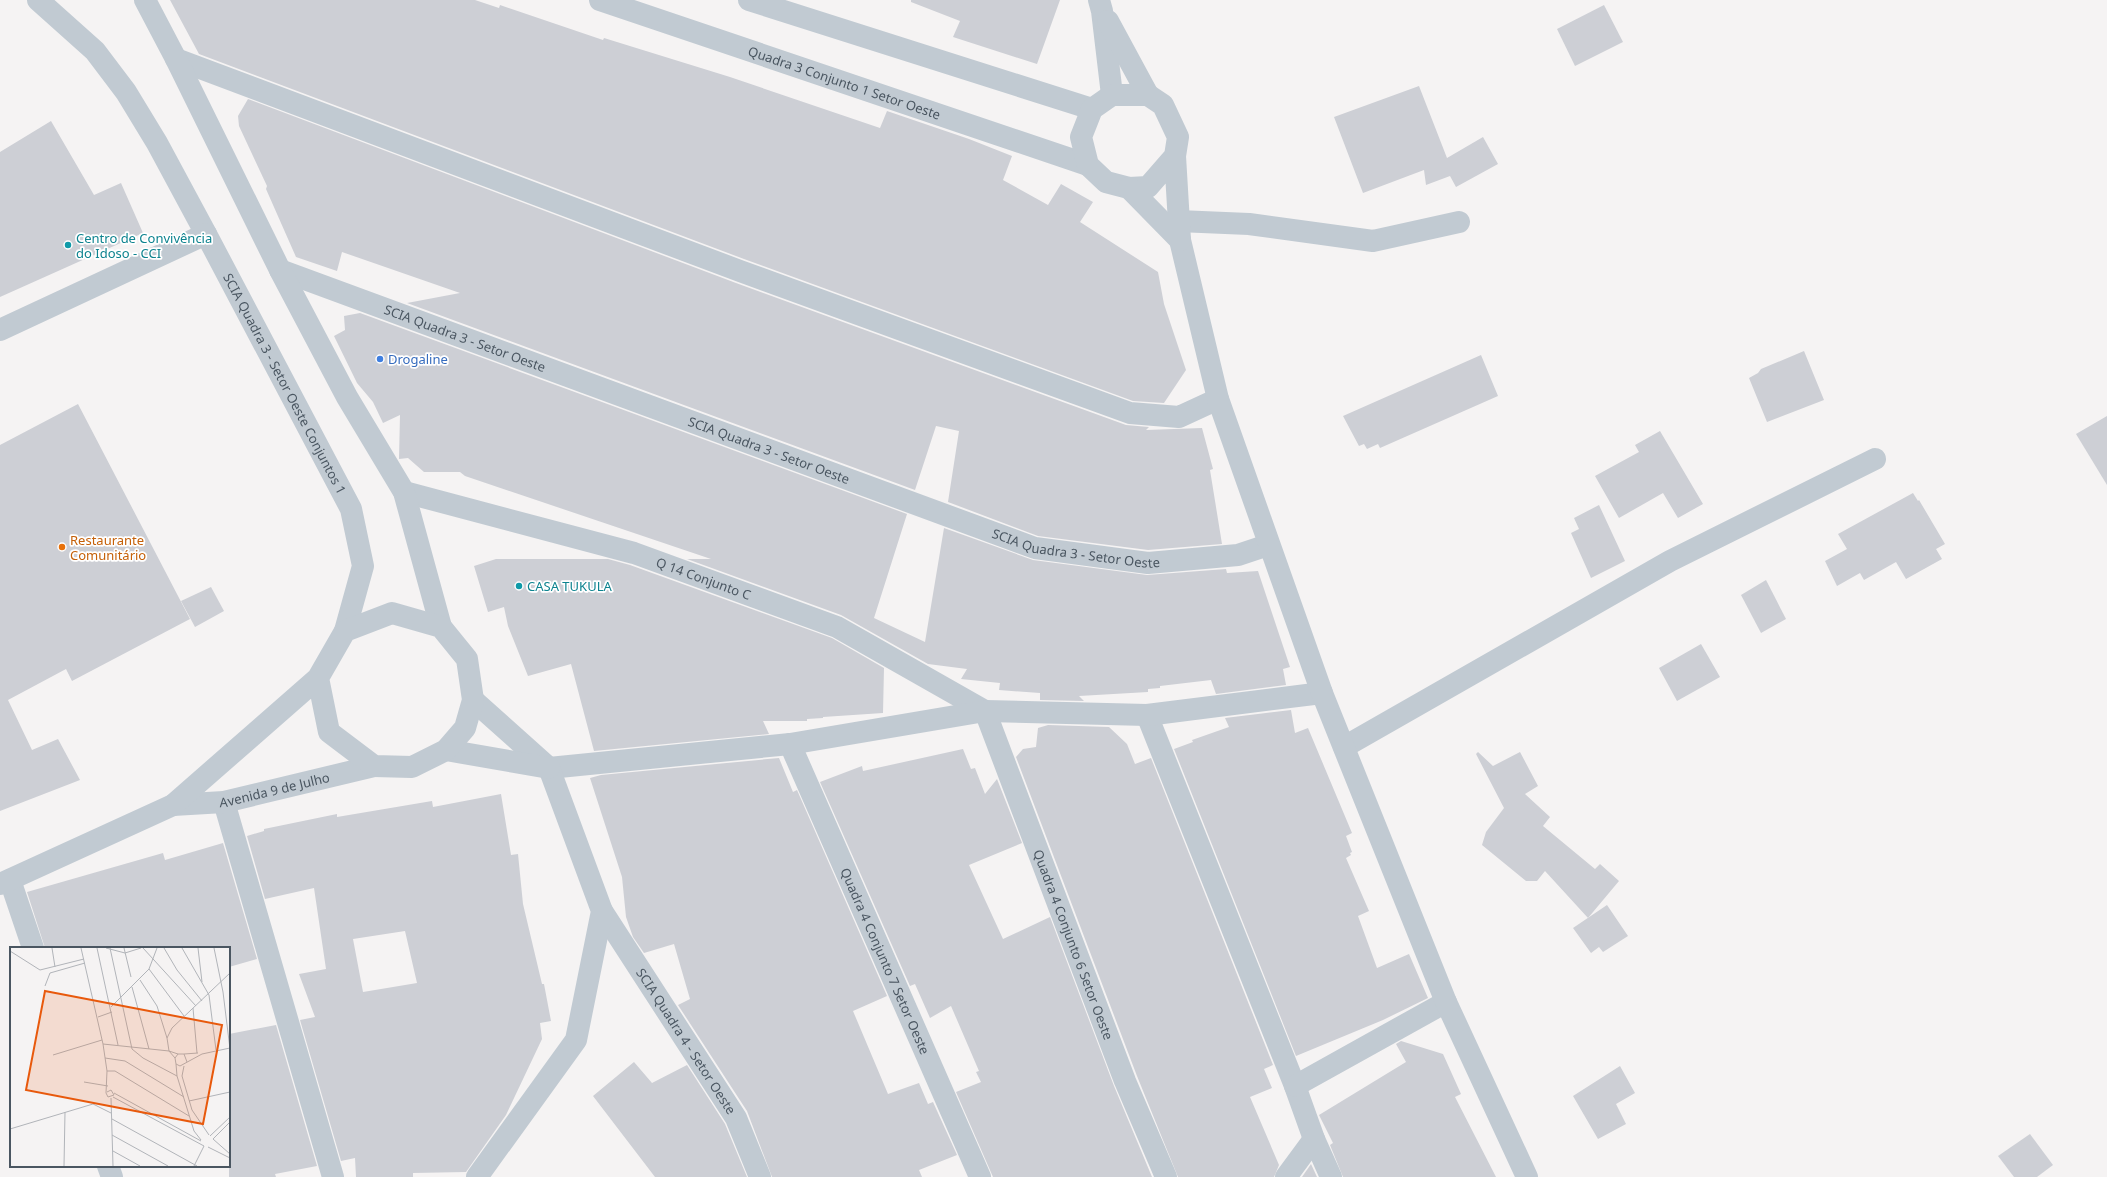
<svg xmlns="http://www.w3.org/2000/svg" width="2107" height="1177" viewBox="0 0 2107 1177" font-family="'Noto Sans',sans-serif">
<style>
.building{fill:#cdcfd5;fill-rule:evenodd}
.lines{fill:none;stroke-linecap:round;stroke-linejoin:round}
.minor{stroke:#c1cad2;stroke-width:22}
.tertiary{stroke:#c1cad2;stroke-width:22}
.culture-dot{fill:#0f9aa8;stroke:#fff;stroke-width:1.5}
.shop-dot{fill:#3f7fe0;stroke:#fff;stroke-width:1.5}
.food-dot{fill:#e8710a;stroke:#fff;stroke-width:1.5}
.labels{text-anchor:middle;stroke-width:3.5;stroke-linejoin:round;paint-order:stroke}
.street-label{font-size:13px;fill:#4a5661;stroke:#fff}
.culture-label{font-size:13px;fill:#0d838f;stroke:#fff;text-anchor:start}
.shop-label{font-size:13px;fill:#366cbe;stroke:#fff;text-anchor:start}
.food-label{font-size:13px;fill:#c56008;stroke:#fff;text-anchor:start}
.inset-road{fill:none;stroke:#b1b4b9;stroke-width:1}
.view{fill:#e8590c;fill-opacity:0.15;stroke:#e8590c;stroke-width:2}
.inset-edge{fill:none;stroke:#4a5661;stroke-width:2}
</style>
<rect width="100%" height="100%" fill="#f5f3f3"/>
<g class="building">
<path d="M170,0H475L499,8L500,5L603,40L604,38L730,77L880,128L887,111L969,139L1012,156L1003,180L1048,205L1061,184L1093,202L1080,222L1158,272L1164,304L1186,370L1164,403L1133,401L744,259L199,54Z"/>
<path d="M911,0H1060L1037,64L953,37L960,21L911,2Z"/>
<path d="M1604,5L1623,42L1575,66L1557,29Z"/>
<path d="M1419,86L1447,158L1483,137L1498,164L1456,187L1450,176L1426,185L1424,170L1363,193L1334,117Z"/>
<path d="M248,99L736,283L1126,425L1149,427L1146,430L1202,428L1213,469L1210,470L1222,544L1148,550L1038,536L948,502L959,431L936,426L915,490L407,303L460,293L342,252L337,271L296,257L266,189L267,186L239,126L238,116Z"/>
<path d="M51,121L94,195L121,183L143,233L0,297V152Z"/>
<path d="M360,313L907,514L874,618L925,642L944,528L1033,560L1147,575L1226,569L1227,573L1258,571L1290,667L1283,669L1286,685L1216,694L1211,680L1160,686V688L1148,689V692L1079,696L1084,701L1040,700V693L999,690L1000,683L961,679L967,669L928,664L841,615L687,559H711L465,476L460,472H424L408,458L399,459L400,415L383,423L373,402L357,383L334,336L345,330L344,316Z"/>
<path d="M1804,351L1824,400L1767,422L1749,378L1758,373L1761,369Z"/>
<path d="M1481,355L1498,396L1380,448L1378,444L1367,449L1364,444L1359,446L1343,416Z"/>
<path d="M78,404L190,619L72,681L66,669L8,700L32,750L58,739L80,780L0,811V445Z"/>
<path d="M2107,416V485L2076,434Z"/>
<path d="M1660,431L1703,504L1678,518L1663,493L1619,518L1595,476L1639,452L1635,445Z"/>
<path d="M1913,493L1918,501L1919,500L1945,544L1936,549L1942,559L1906,579L1896,562L1864,580L1860,573L1837,586L1825,561L1847,549L1838,534Z"/>
<path d="M1599,505L1625,561L1591,578L1571,533L1579,529L1574,518Z"/>
<path d="M496,559H608L630,565L832,638L884,668L883,713L823,717V718L807,719V721H763L769,734L594,751L571,664L528,676L508,626L504,607L488,612L474,566Z"/>
<path d="M1766,580L1786,619L1761,633L1741,595Z"/>
<path d="M211,587L224,611L195,627L181,601Z"/>
<path d="M1701,644L1720,677L1677,701L1659,668Z"/>
<path d="M1291,710L1295,733L1308,728L1352,833L1346,836L1352,852L1350,853L1351,855L1346,858L1369,911L1358,916L1377,968L1409,954L1428,998L1383,1020L1296,1056L1174,749L1193,742L1192,740L1229,727L1225,718Z"/>
<path d="M1048,725L1109,727L1127,744L1135,764L1151,758L1273,1065L1264,1069L1272,1088L1250,1097L1279,1165L1274,1177H1178L1137,1076L1016,757L1023,749L1036,747L1038,728Z"/>
<path d="M963,749L971,769L975,768L985,794L997,779L1022,843L969,865L1003,939L1050,917L1114,1086L1152,1177H993L956,1092L981,1082L976,1072L979,1071L951,1006L930,1018L915,984L910,986L820,782L862,766L863,771Z"/>
<path d="M1478,752L1493,766L1520,752L1538,786L1525,794L1550,817L1543,826L1595,869L1600,864L1619,881L1588,918L1545,871L1537,881H1526L1482,845L1486,832L1504,808L1476,754Z"/>
<path d="M779,758L793,792L797,790L887,996L853,1011L888,1094L919,1083L928,1104L933,1102L957,1155L919,1170L922,1177H772L747,1111L678,1005L690,999L674,944L644,953L633,937L626,917L622,877L590,778L601,775Z"/>
<path d="M501,794L511,855L518,854L523,904L542,984H544L551,1021L540,1023L542,1039L506,1115L466,1172L413,1173V1177H356L355,1158L341,1161L300,1020L315,1017L299,974L326,969L314,888L265,899L247,836L264,831V829L337,814V817L432,801L433,807ZM405,931L417,983L363,992L353,939Z"/>
<path d="M223,843L257,959L229,967V948H45L27,892L163,853L165,860Z"/>
<path d="M1607,905L1628,936L1603,952L1599,947L1591,953L1573,928Z"/>
<path d="M276,1025L317,1166L275,1174L276,1177H229V1034Z"/>
<path d="M1401,1041L1443,1054L1461,1094L1455,1097L1496,1177H1343L1330,1145L1333,1143L1319,1115L1406,1062L1396,1044Z"/>
<path d="M634,1062L652,1083L687,1065L725,1124L747,1177H655L593,1096Z"/>
<path d="M1620,1066L1635,1093L1616,1104L1626,1124L1598,1139L1573,1096Z"/>
<path d="M2030,1134L2053,1165L2037,1177H2014L1998,1156Z"/>
<path d="M1311,1164L1317,1177H1302Z"/>
</g>
<g class="lines">
<g class="minor">
<path d="M176,59L740,271L1130,413L1179,417L1218,399"/>
<path d="M1178,221L1249,224L1373,241L1459,222"/>
<path id="s1" d="M280,270L1035,548L1148,563L1238,555L1268,545"/>
<path id="s2" d="M404,492L634,553L837,627L985,711L1125,1081L1166,1177"/>
<path d="M1147,715L1295,1086L1314,1139L1331,1177"/>
<path id="s3" d="M790,744L980,1177"/>
<path d="M1344,747L1670,561L1875,459"/>
<path d="M549,768L790,744L985,711L1147,715L1322,693"/>
<path d="M224,802L333,1177"/>
<path d="M10,880L33,948"/>
<path id="s4" d="M602,911L736,1118L760,1177"/>
<path d="M1295,1086L1446,1002"/>
<path d="M108,1166L112,1177"/>
<path d="M1286,1177L1314,1139"/>
</g>
<g class="tertiary">
<path id="s5" d="M38,0L95,51L126,92L157,143L206,234L351,509L363,566L345,631"/>
<path d="M145,0L176,59L280,270L347,397L404,492L441,627"/>
<path id="s6" d="M600,0L1088,165"/>
<path d="M749,0L1092,109"/>
<path d="M1099,0L1102,11L1112,95"/>
<path d="M1108,21L1148,95"/>
<path d="M1175,156L1148,187L1129,188L1106,182L1088,165L1081,137L1092,109L1112,95H1148L1163,105L1178,137L1175,156L1180,240L1218,399L1322,693L1446,1002L1527,1177"/>
<path d="M1129,188L1180,240"/>
<path d="M0,330L206,234"/>
<path d="M473,700L549,768L602,911L576,1040L477,1177"/>
<path d="M446,750L549,768"/>
<path id="s7" d="M173,805L224,802L374,766"/>
<path d="M0,884L173,805L318,678L345,631L392,613L441,627L467,659L473,700L465,728L446,750L412,767L374,766L329,732L318,678"/>
</g>
</g>
<g class="culture-dot">
<circle cx="68" cy="245" r="4"/>
<circle cx="519" cy="586" r="4"/>
</g>
<circle class="shop-dot" cx="380" cy="359" r="4"/>
<circle class="food-dot" cx="62" cy="547" r="4"/>
<g class="labels">
<g class="street-label">
<text dy="5" stroke="none"><textPath href="#s6" startOffset="258">Quadra 3 Conjunto 1 Setor Oeste</textPath></text>
<text dy="5" stroke="none"><textPath href="#s1" startOffset="197">SCIA Quadra 3 - Setor Oeste</textPath></text>
<text dy="5" stroke="none"><textPath href="#s5" startOffset="460">SCIA Quadra 3 - Setor Oeste Conjuntos 1</textPath></text>
<text dy="5" stroke="none"><textPath href="#s1" startOffset="521">SCIA Quadra 3 - Setor Oeste</textPath></text>
<text dy="5" stroke="none"><textPath href="#s1" startOffset="845">SCIA Quadra 3 - Setor Oeste</textPath></text>
<text dy="5" stroke="none"><textPath href="#s2" startOffset="312">Q 14 Conjunto C</textPath></text>
<text dy="5" stroke="none"><textPath href="#s7" startOffset="103">Avenida 9 de Julho</textPath></text>
<text dy="5" stroke="none"><textPath href="#s2" startOffset="874">Quadra 4 Conjunto 6 Setor Oeste</textPath></text>
<text dy="5" stroke="none"><textPath href="#s3" startOffset="237">Quadra 4 Conjunto 7 Setor Oeste</textPath></text>
<text dy="5" stroke="none"><textPath href="#s4" startOffset="155">SCIA Quadra 4 - Setor Oeste</textPath></text>
</g>
<g class="culture-label">
<text x="76" y="243">Centro de Convivência<tspan x="76" dy="15">do Idoso - CCI</tspan></text>
<text x="527" y="591">CASA TUKULA</text>
</g>
<g class="shop-label">
<text x="388" y="364">Drogaline</text>
</g>
<g class="food-label">
<text x="70" y="545">Restaurante<tspan x="70" dy="15">Comunitário</tspan></text>
</g>
</g>
<g transform="translate(10 947)">
<rect width="220" height="220" fill="#f5f3f3"/>
<path class="inset-road" d="M42,1L45,20M71,1L93,97L97,124L96,146L98,150L104,148L101,143L97,145M87,1L108,98M96,1L115,6L131,1M100,1L122,102L133,111L167,129M114,1L121,30M133,1L186,59M154,1L167,23L192,54M172,1L199,48L206,103M188,1L192,35M204,1L213,45L220,102M0,4L30,23L74,12M139,22L174,69M130,33L147,59L157,91M35,39L40,26L75,16M122,40L139,102M101,60L139,22L147,1M183,61L187,106M88,70L102,65M93,97L159,104L168,107M174,107L188,106M43,108L92,93M95,111L115,114L174,150M165,111L159,104L157,91L162,81L220,26M177,115L174,107H168L165,111L166,117L170,119L192,107L220,101M166,117L167,129L184,184L191,193M174,119L172,129L182,163L199,188M97,124H105L179,169M74,135L98,139M104,146L191,194M103,150L194,199M101,151L103,219M179,154L220,145M102,172L187,219M0,182L83,157L101,166M102,188L158,219M200,189L220,170M203,192L220,175M203,192L220,207M198,200L220,211M103,204L130,219M54,219L55,165M184,219L194,199"/>
<path class="view" d="M35,44L212,78L193,177L16,143Z"/>
<rect width="220" height="220" class="inset-edge"/>
</g>
</svg>
